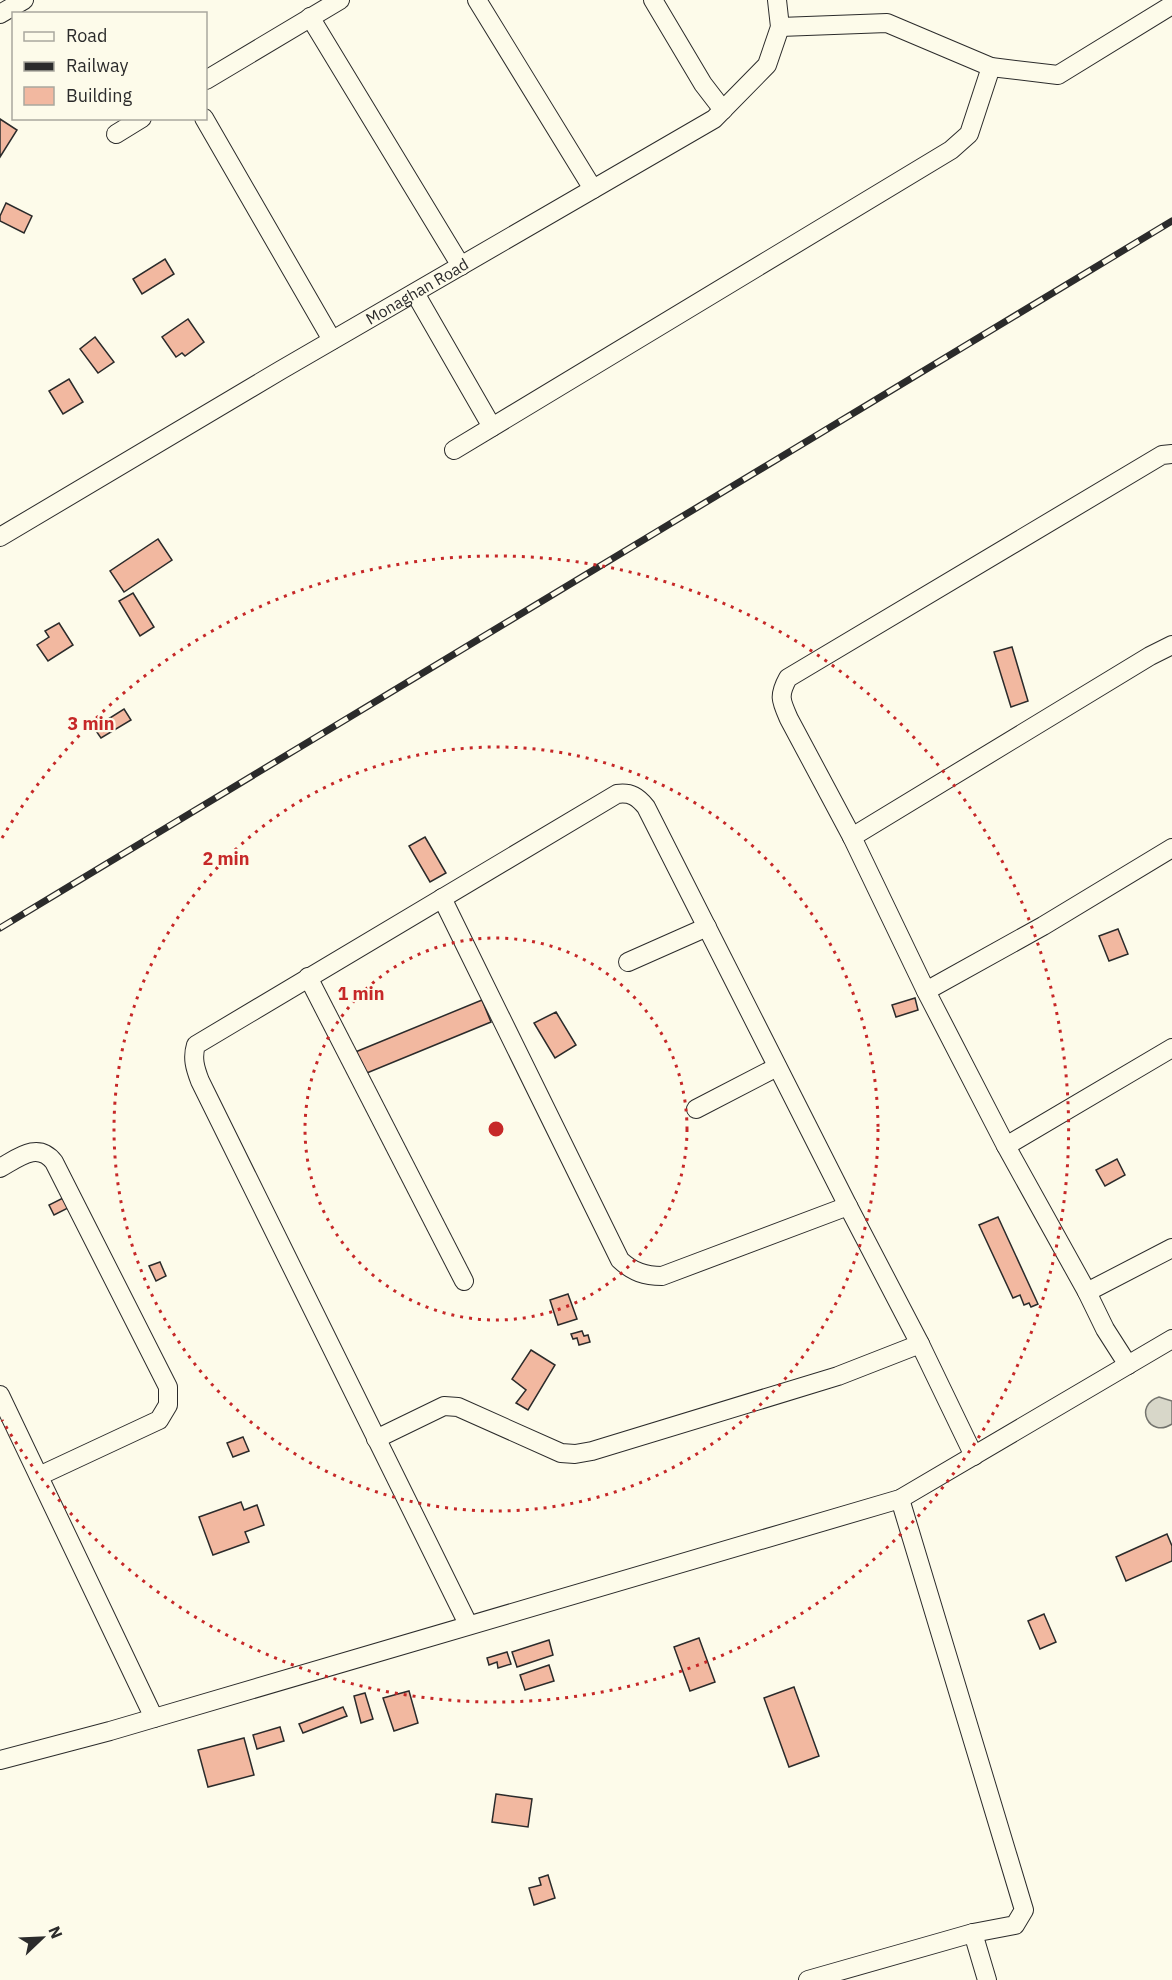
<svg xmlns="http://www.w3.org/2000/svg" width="1172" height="1980" viewBox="0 0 1172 1980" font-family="'IBM Plex Sans',sans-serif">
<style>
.water{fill:#d8d7c9;stroke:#74746e;stroke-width:1.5}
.building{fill:#f2b8a0;stroke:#2b2b2b;stroke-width:1.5}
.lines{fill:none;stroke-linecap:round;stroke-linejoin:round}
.minor-casing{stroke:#2b2b2b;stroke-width:20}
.minor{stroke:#fdfbea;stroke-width:18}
.rail-casing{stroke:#2b2b2b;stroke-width:7}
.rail{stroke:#fdfbea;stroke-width:4.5;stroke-dasharray:14;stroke-linecap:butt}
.ring{fill:none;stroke:#c62828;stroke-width:3;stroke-dasharray:3 6}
.labels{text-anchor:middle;stroke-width:4.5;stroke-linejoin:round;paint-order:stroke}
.street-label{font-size:16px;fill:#2b2b2b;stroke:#fdfbea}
.centre{fill:#c62828;stroke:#fdfbea;stroke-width:3}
.ring-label{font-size:18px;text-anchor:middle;font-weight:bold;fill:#c62828;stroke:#fdfbea;stroke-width:4.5;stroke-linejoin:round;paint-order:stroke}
</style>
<rect width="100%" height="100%" fill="#fdfbea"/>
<path class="water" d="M1159,1397L1172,1401V1424C1149,1439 1133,1405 1159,1397Z"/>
<g class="building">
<path d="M0,119L17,130L0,157Z"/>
<path d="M6,203L32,216L24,233L0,221V216Z"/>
<path d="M165,259L174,274L142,294L133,279Z"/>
<path d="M188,319L204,342L185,356L182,353L176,357L162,337Z"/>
<path d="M95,337L114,362L98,373L80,349Z"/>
<path d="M69,379L83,402L63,414L49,391Z"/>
<path d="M158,539L172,560L124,592L110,571Z"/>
<path d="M133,593L154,627L140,636L119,601Z"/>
<path d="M59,623L73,645L48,661L37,645L49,637L45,631Z"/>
<path d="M1012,647L1028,701L1011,707L994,652Z"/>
<path d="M124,709L131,720L101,738L94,728Z"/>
<path d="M425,837L446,873L430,882L409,846Z"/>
<path d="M1118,929L1128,954L1109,961L1099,936Z"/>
<path d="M915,998L918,1010L896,1017L892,1005Z"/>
<path d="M482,1000L491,1022L362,1075L353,1053Z"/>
<path d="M556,1012L576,1045L555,1058L534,1023Z"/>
<path d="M1117,1159L1125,1175L1105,1186L1096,1170Z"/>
<path d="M65,1197L70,1207L54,1215L49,1205Z"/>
<path d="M998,1217L1038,1304L1031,1307L1029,1303L1024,1305L1020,1295L1013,1298L979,1225Z"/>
<path d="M160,1262L166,1276L156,1281L149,1266Z"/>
<path d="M568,1294L577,1319L558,1325L550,1300Z"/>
<path d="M582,1331L584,1336L588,1335L590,1342L579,1345L577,1338L573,1339L571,1334Z"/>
<path d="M531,1350L555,1365L528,1410L516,1403L526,1390L512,1379Z"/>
<path d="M243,1437L249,1451L233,1457L227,1443Z"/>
<path d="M241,1502L244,1510L257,1505L264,1525L245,1532L249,1542L213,1555L199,1517Z"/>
<path d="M1167,1534L1172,1546V1561L1126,1581L1116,1557Z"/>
<path d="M1044,1614L1056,1642L1040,1649L1028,1621Z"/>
<path d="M699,1638L715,1682L690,1691L674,1647Z"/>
<path d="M549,1640L553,1655L517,1667L512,1652Z"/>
<path d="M507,1652L511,1664L498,1668L497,1662L489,1665L487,1658Z"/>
<path d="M549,1665L554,1681L525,1690L520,1675Z"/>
<path d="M794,1687L819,1756L789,1767L764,1698Z"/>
<path d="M409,1691L418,1723L394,1731L383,1698Z"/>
<path d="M365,1693L373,1719L361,1723L354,1696Z"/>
<path d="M343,1707L347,1716L303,1733L299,1724Z"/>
<path d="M280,1727L284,1741L257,1749L253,1735Z"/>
<path d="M244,1738L254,1775L208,1787L198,1750Z"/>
<path d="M496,1794L532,1799L528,1827L492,1822Z"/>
<path d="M548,1875L555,1898L534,1905L529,1888L541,1885L539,1878Z"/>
</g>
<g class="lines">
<defs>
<g id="minor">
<path d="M477,0L593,189"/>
<path d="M653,0L703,84L723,110"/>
<path d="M0,14L24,0"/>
<path d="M310,17L461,266"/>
<path d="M780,27L887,23L991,67L1058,75L1172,5"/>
<path d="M206,80L340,0"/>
<path d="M204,118L332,340"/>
<path d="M116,134L142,118"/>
<path d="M415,293L492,427"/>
<path d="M454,450L951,150L969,134L991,67"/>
<path id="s1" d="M0,537L281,370L714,119L767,65L780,27L777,0"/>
<path d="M852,837L1150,656L1172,645"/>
<path d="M442,898L620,1260C633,1272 645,1276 662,1276L848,1206"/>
<path d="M628,962L707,927"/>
<path d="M308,977L464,1281"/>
<path d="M926,991L1043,926L1172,848"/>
<path d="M696,1109L777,1067"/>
<path d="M1006,1146L1172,1048"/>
<path d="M0,1168C18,1158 38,1141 54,1162L168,1387V1405L159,1420L39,1476"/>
<path d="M1087,1292L1172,1248"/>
<path d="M1128,1365L1105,1329L1087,1292L1006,1146L926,991L852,837L789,719C781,701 778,696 788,678L1162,455L1172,454"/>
<path d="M0,1395L154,1718"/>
<path d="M376,1439L444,1406L458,1407L561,1453L575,1454L592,1451L838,1376L920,1344"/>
<path d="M468,1624L200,1081C195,1068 192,1058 196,1045L617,794C631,792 638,797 646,807L848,1206L920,1344L974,1456"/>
<path d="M0,1760L110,1731L900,1499L1172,1339"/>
<path d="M973,1933L987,1980"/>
<path d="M808,1980L973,1933L1015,1925L1024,1910L900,1499"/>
</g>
</defs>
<use href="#minor" class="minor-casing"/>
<use href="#minor" class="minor"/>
<defs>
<path id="rail" d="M0,928L1172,221"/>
</defs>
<use href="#rail" class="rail-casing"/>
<use href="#rail" class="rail"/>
</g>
<g class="ring">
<circle cx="496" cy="1129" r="191"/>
<circle cx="496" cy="1129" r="382"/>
<path d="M2 838A573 573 0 1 1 2 1420"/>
</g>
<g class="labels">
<g class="street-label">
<text dy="6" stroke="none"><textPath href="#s1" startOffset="484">Monaghan Road</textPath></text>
</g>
</g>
<circle cx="496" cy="1129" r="9" class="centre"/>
<g class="ring-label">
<text x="91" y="730">3 min</text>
<text x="226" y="865">2 min</text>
<text x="361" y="1000">1 min</text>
</g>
<rect x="12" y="12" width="195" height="108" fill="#fdfbea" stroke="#a9a89e" stroke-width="1.5"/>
<rect x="24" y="32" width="30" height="9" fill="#fdfbea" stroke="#a9a89e" stroke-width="1.5"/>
<text x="66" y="42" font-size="18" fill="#2b2b2b">Road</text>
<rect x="24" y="62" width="30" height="9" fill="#2b2b2b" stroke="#a9a89e" stroke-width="1.5"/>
<text x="66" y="72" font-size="18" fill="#2b2b2b">Railway</text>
<rect x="24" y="87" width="30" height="18" fill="#f2b8a0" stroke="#a9a89e" stroke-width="1.5"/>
<text x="66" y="102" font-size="18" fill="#2b2b2b">Building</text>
<g transform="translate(42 1938) rotate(67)" stroke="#fdfbea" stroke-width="4.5" paint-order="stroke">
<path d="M0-4.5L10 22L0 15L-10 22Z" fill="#2b2b2b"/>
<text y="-9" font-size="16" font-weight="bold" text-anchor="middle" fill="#2b2b2b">N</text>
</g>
</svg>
